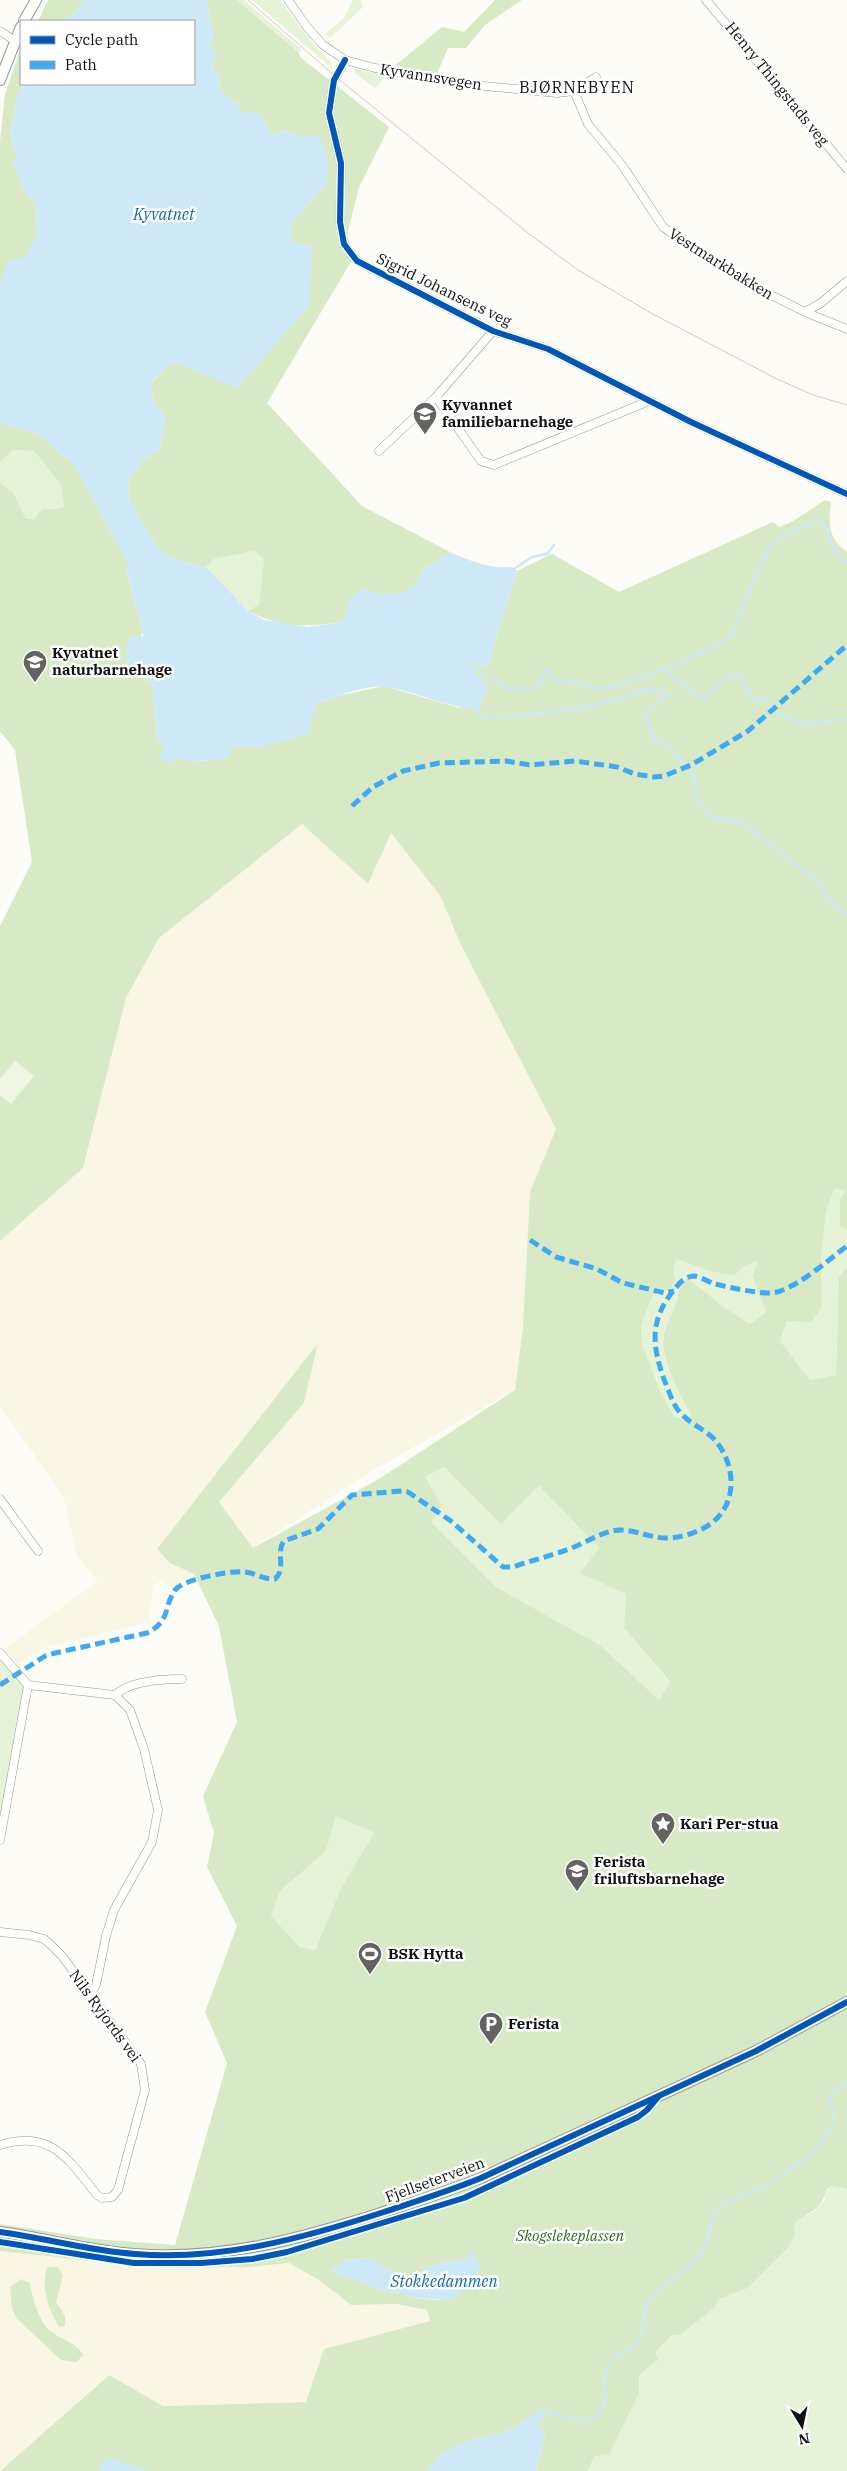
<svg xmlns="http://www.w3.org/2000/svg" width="847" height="2471" viewBox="0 0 847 2471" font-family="'IBM Plex Serif',serif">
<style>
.farmland{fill:#f9f7e4;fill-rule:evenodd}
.green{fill:#e7f3d7}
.forest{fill:#d8eac5;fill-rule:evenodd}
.pitch{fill:#f0f6e1}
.water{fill:#cde8f7}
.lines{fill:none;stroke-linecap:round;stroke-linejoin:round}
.stream{stroke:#cde8f7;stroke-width:2.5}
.minor-casing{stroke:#979795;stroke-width:9}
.tertiary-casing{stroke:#979795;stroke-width:12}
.minor{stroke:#fffffe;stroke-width:8}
.tertiary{stroke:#fffffe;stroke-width:10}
.tram{stroke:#d9c6c7;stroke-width:1}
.quiet{stroke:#3fa9f5;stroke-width:5;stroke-dasharray:10 5;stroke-linecap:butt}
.cycleway-casing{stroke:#fff;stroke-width:9}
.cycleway{stroke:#0057b8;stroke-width:6}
.labels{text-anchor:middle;stroke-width:5;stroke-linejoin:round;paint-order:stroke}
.street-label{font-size:15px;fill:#111;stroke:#fff}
.poi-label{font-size:15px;font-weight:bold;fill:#111;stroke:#fff;text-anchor:start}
.park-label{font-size:15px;font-style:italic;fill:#2f6b1f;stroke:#fff}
.neighbourhood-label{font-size:16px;letter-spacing:1px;fill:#111;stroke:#fff}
.water-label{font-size:16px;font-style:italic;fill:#1768a6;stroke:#fff}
</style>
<rect width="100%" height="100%" fill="#fdfcf7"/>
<g class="farmland">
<path d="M302,824L368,884L391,833L441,897L460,943L556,1129L530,1192L523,1327L515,1390L373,1470L253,1548L219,1502L304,1403L317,1344L170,1563L194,1574L182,1580L175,1590L161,1581L153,1586L149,1622L40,1649L18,1664L4,1649L98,1581L77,1556L64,1498L0,1406V1241L83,1168L126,998L159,938Z"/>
<path d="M0,2251L157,2268L250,2267L289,2263L319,2280L351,2305L396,2304L427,2310L430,2321L324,2349L306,2402L163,2406L108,2375L0,2471ZM30,2283L34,2308L54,2334L75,2343L84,2355L12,2308Z"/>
</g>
<g class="green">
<path d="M237,0H244L302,50L299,53Z"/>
<path d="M252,0H280L314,45L330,61L333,69Z"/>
<path d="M353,0H360L363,7L330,38L325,34L344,18Z"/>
<path d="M353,69L387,75L375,88L356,74Z"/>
<path d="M13,450L34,451L61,485L64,506L58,509H42L34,519H26L13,492L0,483V462Z"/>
<path d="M254,551L264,559L259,604L248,611L206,567L214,559Z"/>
<path d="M835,1188L847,1191L840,1227L847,1230V1268L839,1276L836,1375L810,1380L780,1341L787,1321L811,1322L822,1308L821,1259L826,1211Z"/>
<path d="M677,1259L709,1271L759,1261L752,1276L766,1312L750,1324L680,1283C679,1301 672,1311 666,1327C656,1352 678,1392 691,1414L686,1421L674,1416L660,1391L642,1343L641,1325L653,1295L669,1289L676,1279L673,1267Z"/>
<path d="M444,1467L501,1524L539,1486L599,1548L581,1573L626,1594L624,1628L670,1683L659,1700L600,1645L496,1587L431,1522L425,1477Z"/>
<path d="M0,1653L28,1685L0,1840Z"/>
<path d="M336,1816L374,1833L341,1888L315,1950L300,1947L271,1916L280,1891L326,1851Z"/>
<path d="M832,2186L847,2189V2471H588L594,2456L639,2393V2375L658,2360L655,2352L672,2335H680L712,2310L720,2299L748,2288L788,2248L794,2224L799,2218L812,2213L824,2201L826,2191Z"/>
</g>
<g class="forest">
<path d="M48,0H84C69,22 63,21 38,21Z"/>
<path d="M207,0H237L299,53L300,57L389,127L359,187L347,236L355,255L267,403L362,506L450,552L422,571L417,584L403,593L380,594L363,589L350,599L343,622C307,627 281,629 248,611L259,604L264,559L254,551L214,559L206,567L180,561L158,549L130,502L128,480L142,461L160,449L165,417L153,399L151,383L292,243L290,225L328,182L319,136H295L286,130L271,134L260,114L242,113L238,105L220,90L219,76L215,73L212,64L216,57L210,44L213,36Z"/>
<path d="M495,0H522L485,25L466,48H448L436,76L392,68L442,27L464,32Z"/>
<path d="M21,48V84H24L17,98L10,134L17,157L13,163L25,192L36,204L37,235L27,256L0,284V141L5,94Z"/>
<path d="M0,423L39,434L75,466L128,563L129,567L126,569L143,632L127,663L152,684L157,737L163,746L164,751L192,762L228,758L231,748L237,746L255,748L315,705L337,696L384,686L460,708L468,664L470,663L484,666L493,656V648L517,571L552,554L619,592L773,522L779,527C797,521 809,510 825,500L831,502C828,523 828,539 847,552V1230L840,1227V1199L846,1191L835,1188L826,1211L821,1259L822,1308L811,1322L787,1321L780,1341L810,1380L836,1375L839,1276L847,1268V2189L832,2186L826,2190C821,2213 808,2210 794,2224L795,2234L788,2248L748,2288L720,2299L712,2310L680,2335H672L655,2352L658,2360L639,2375V2393L609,2454L594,2456L588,2471H536L545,2435L538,2424L547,2411L542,2409L509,2431L466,2442L440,2455L427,2471H148L105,2457L99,2471H0L109,2375L163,2406L306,2402L324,2349L430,2321L427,2310L396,2304L351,2305L319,2280L289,2263L250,2267L157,2268L0,2251V2224L96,2239L175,2245L227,2063L205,2012L237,1926L207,1867L214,1833L203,1796L237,1722L219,1626L194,1574L170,1563L157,1549L318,1343L304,1403L219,1502L253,1548L379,1479L515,1390L523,1327L530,1192L556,1129L460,943L441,897L391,833L368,884L302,824L159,938L126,998L83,1168L0,1241V926L32,862L15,750L0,731V483L13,492L26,519H34L42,509H58L64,506L61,485L34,451L13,450L0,462ZM677,1259L709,1271L734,1275L746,1265L758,1261L752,1276L766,1312L750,1324L722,1306L687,1278L680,1283C679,1301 672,1311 666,1327C656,1352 678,1392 691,1414L686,1421L674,1416L660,1391L642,1343L641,1325L653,1295L670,1289L676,1279L673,1267ZM444,1467L501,1524L539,1486L599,1548L580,1573L626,1594L624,1628L670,1682L659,1700L600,1645L496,1587L431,1522L442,1506L425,1477ZM336,1816L374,1833L341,1888L315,1950L300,1947L271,1916L280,1891L326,1851ZM473,2251L476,2258L475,2274L467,2287L438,2300L413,2298L402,2293L380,2290L332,2271L345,2260L373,2258L383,2268L411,2278L435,2264L467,2259Z"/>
<path d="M47,2267H58L63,2275L56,2302L65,2316V2326L59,2327C48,2308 41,2289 47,2267Z"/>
<path d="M21,2279L30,2283C33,2300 39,2325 56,2335C69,2342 74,2342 84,2355L76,2362L61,2360L17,2319L12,2308L10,2287Z"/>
</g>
<path class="pitch" d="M15,1061L34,1076L11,1104L0,1095V1079Z"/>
<g class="water">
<path d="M84,0H207L213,36L210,44L216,57L212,64L215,73L219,75L220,90L238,105L242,113L249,111L260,114L271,134L286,130L295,136H320L327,157L328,182L290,225L292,243L312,246L309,306L237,388L174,362L151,382L153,399L165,417L160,449L142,461L128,480L130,502L158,549L180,561L206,567L248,611L264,620L308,627L343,622L350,599L363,589L380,594L403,593L417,584L422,571L450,552C468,560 492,570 512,567L517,571L493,648V656L489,664L484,666L470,663L468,664L488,688L479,709C446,708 417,691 385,687C369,684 331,698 315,705L309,734L255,748L237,746L231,748L228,758L192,762L179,758L171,764L158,757L163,751V746L157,737L152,684L127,663V646L130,637L143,636V632L126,568L129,567L128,563L75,466L39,434L0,423V284L8,262L27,256L37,235L36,204L25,192L13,163L17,157L10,134L17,98L24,84H194V21H63L77,10Z"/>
<path d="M473,2250L482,2270L475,2274L467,2287L451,2300L413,2298L402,2293L379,2290L332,2271L345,2260L373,2258L383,2268L411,2278L435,2264L467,2259Z"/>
<path d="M542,2408L547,2411L538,2424L545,2435L536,2471H427L440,2455L466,2442L509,2431Z"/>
<path d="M105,2457L144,2469L148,2471H99Z"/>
</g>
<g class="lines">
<g class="stream">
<path d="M514,569L532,557L547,554L554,545"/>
<path d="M469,667L479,670L488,680L499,682L508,689L537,688L545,671H549L557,683L561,680C572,684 582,680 592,688C624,690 701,654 731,636L761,562L771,545L784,535L815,522L823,523C831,535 831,556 847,562"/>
<path d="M665,667L668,673L704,700L729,675H738L753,699H766L772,706"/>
<path d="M479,709V716C492,720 508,716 521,715C568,711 606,706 649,688L670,695L645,713L655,743L664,741L694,774L697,800L712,818L743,823L815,879L830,901L847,914"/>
<path d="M777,712C793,728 826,721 847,719"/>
<path d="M547,2411C563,2419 600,2430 605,2402C606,2393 603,2384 605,2375C610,2352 630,2354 638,2342C647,2328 637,2312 656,2293C670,2279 694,2268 703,2250C711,2236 709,2215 722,2205C733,2196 748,2194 761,2188C779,2180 829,2144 833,2123C834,2115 833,2106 830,2097L838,2088L847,2083"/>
</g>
<defs>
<g id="minor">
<path d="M288,0L307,27L323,45L345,60L375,68L464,84L557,93L574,91L596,77"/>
<path d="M706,0L847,169"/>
<path d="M0,31L14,40"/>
<path d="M345,60L334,80L329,113L341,163L340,222L344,244L357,261L493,331L548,349L691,422L847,494"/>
<path d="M574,91L588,124L622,165L663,227L703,256L751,285L805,312L847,329"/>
<path d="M805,312L821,303L847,281"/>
<path d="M436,397L481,461L494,465L649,401"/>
<path d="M379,451L436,397L493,331"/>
<path d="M0,1499L38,1551"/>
<path d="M0,1653L28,1685L0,1840"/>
<path d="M28,1685L115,1695L130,1710L144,1749L158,1810L152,1842L114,1910L106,1936L96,1985L90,1995"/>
<path d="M115,1695C130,1681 162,1679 182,1679"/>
<path d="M0,1932L29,1935L44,1939L51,1945L62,1956L141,2064L145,2090L118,2190L112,2197L102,2198L97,2195C68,2159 51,2129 0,2145"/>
</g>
<g id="tertiary">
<path d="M24,21L36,0"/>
<path d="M0,80L21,27"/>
<path d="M0,2232C45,2238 90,2251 135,2254C221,2261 304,2238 384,2212C417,2201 449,2191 481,2178L756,2051L847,2002"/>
</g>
</defs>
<use href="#minor" class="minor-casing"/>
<use href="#tertiary" class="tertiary-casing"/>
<use href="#minor" class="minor"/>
<use href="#tertiary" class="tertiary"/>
<path class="tram" d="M248,0L336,77L528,233L578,270L651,313L777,379L813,395L847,405"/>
<g class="quiet">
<path d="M352,806L373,787L403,771L439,763L506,761L530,765L575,761L617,767L635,774L654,777L664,776L691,765L748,731L847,645"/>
<path d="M530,1240L556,1257L597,1269L623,1283L665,1293L674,1291"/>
<path d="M0,1685L45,1656L55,1653L147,1633C171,1621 163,1608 175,1590C183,1579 232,1570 245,1572C255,1573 265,1580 275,1579C287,1569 275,1552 284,1541L318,1529L352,1495L402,1491L408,1492L451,1521L503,1567H513C533,1560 554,1555 574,1547C589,1541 603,1531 620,1530C633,1530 644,1535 656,1537C674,1541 699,1533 713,1522C739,1501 735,1461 713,1438C702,1428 687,1422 678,1410C672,1402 669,1391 665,1382C651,1344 649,1318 678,1285C681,1281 688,1276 694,1276C701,1277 709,1282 715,1284C732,1288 750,1292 767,1293C790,1295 828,1260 847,1246"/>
</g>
<defs>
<g id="cycleway">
<path d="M345,60L334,80L329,113L341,163L340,222L344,244L357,261L493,331L548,349L691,422L847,494"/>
<path d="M0,2232C45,2238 90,2251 135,2254C221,2261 304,2238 384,2212C417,2201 449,2191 481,2178L756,2051L847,2002"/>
<path d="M0,2242L134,2263H201L252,2259L287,2252L464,2198L638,2117L647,2110L658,2097"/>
</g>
</defs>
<use href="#cycleway" class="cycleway-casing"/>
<use href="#cycleway" class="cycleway"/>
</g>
<defs>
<symbol id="school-pin" viewBox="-11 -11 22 30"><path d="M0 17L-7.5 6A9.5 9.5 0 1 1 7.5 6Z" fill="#646362" stroke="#fff"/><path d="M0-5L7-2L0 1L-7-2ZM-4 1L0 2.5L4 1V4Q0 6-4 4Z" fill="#fff"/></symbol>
<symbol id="sight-pin" viewBox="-11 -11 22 30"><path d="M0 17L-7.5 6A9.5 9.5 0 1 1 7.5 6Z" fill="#646362" stroke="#fff"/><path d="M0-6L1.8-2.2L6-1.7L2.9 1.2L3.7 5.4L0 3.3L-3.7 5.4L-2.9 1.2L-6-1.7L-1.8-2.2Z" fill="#fff"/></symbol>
<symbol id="stadium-pin" viewBox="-11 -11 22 30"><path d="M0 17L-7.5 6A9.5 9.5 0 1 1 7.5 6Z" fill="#646362" stroke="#fff"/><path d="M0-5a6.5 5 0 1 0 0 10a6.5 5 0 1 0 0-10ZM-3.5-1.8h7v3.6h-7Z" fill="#fff"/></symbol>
<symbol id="parking-pin" viewBox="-11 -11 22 30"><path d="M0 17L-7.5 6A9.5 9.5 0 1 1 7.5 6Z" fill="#646362" stroke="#fff"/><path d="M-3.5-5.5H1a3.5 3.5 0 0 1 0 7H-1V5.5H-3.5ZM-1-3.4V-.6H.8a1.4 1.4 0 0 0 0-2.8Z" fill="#fff"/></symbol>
</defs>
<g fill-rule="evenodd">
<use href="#school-pin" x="411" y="400" width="28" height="38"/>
<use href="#school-pin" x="21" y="648" width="28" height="38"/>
<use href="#sight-pin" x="649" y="1810" width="28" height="38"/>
<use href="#school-pin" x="563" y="1857" width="28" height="38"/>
<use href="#stadium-pin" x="356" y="1940" width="28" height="38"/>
<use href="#parking-pin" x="477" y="2010" width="28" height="38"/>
</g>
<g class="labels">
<g class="street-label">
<text transform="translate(431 77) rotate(9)" y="5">Kyvannsvegen</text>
<text transform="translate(777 84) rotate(51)" y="5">Henry Thingstads veg</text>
<text transform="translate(721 264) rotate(32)" y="5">Vestmarkbakken</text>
<text transform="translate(444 290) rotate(26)" y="5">Sigrid Johansens veg</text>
<text transform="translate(105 2016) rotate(54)" y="5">Nils Ryjords vei</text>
<text transform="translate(435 2180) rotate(-20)" y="5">Fjellseterveien</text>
</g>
<g class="poi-label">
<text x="442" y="410">Kyvannet<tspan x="442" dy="17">familiebarnehage</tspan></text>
<text x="52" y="658">Kyvatnet<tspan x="52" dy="17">naturbarnehage</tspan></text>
<text x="680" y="1829">Kari Per-stua</text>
<text x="594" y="1867">Ferista<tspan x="594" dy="17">friluftsbarnehage</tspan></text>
<text x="388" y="1959">BSK Hytta</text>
<text x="508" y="2029">Ferista</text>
</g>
<g class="park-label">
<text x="570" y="2241">Skogslekeplassen</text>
</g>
<g class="neighbourhood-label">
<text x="577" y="93">BJØRNEBYEN</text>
</g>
<g class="water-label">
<text x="164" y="220">Kyvatnet</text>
<text x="444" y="2287">Stokkedammen</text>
</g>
</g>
<rect x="20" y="20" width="175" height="65" fill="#ffffff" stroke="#a0a0a0"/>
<rect x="30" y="36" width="25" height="8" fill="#0057b8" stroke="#a0a0a0"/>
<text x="65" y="45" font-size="15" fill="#111111">Cycle path</text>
<rect x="30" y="61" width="25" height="8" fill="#3fa9f5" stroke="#a0a0a0"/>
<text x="65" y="70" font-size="15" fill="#111111">Path</text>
<g transform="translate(802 2426) rotate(170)" stroke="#ffffff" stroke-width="4" paint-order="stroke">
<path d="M0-4L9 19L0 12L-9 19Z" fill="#111111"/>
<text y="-8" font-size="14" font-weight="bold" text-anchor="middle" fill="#111111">N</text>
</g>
</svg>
